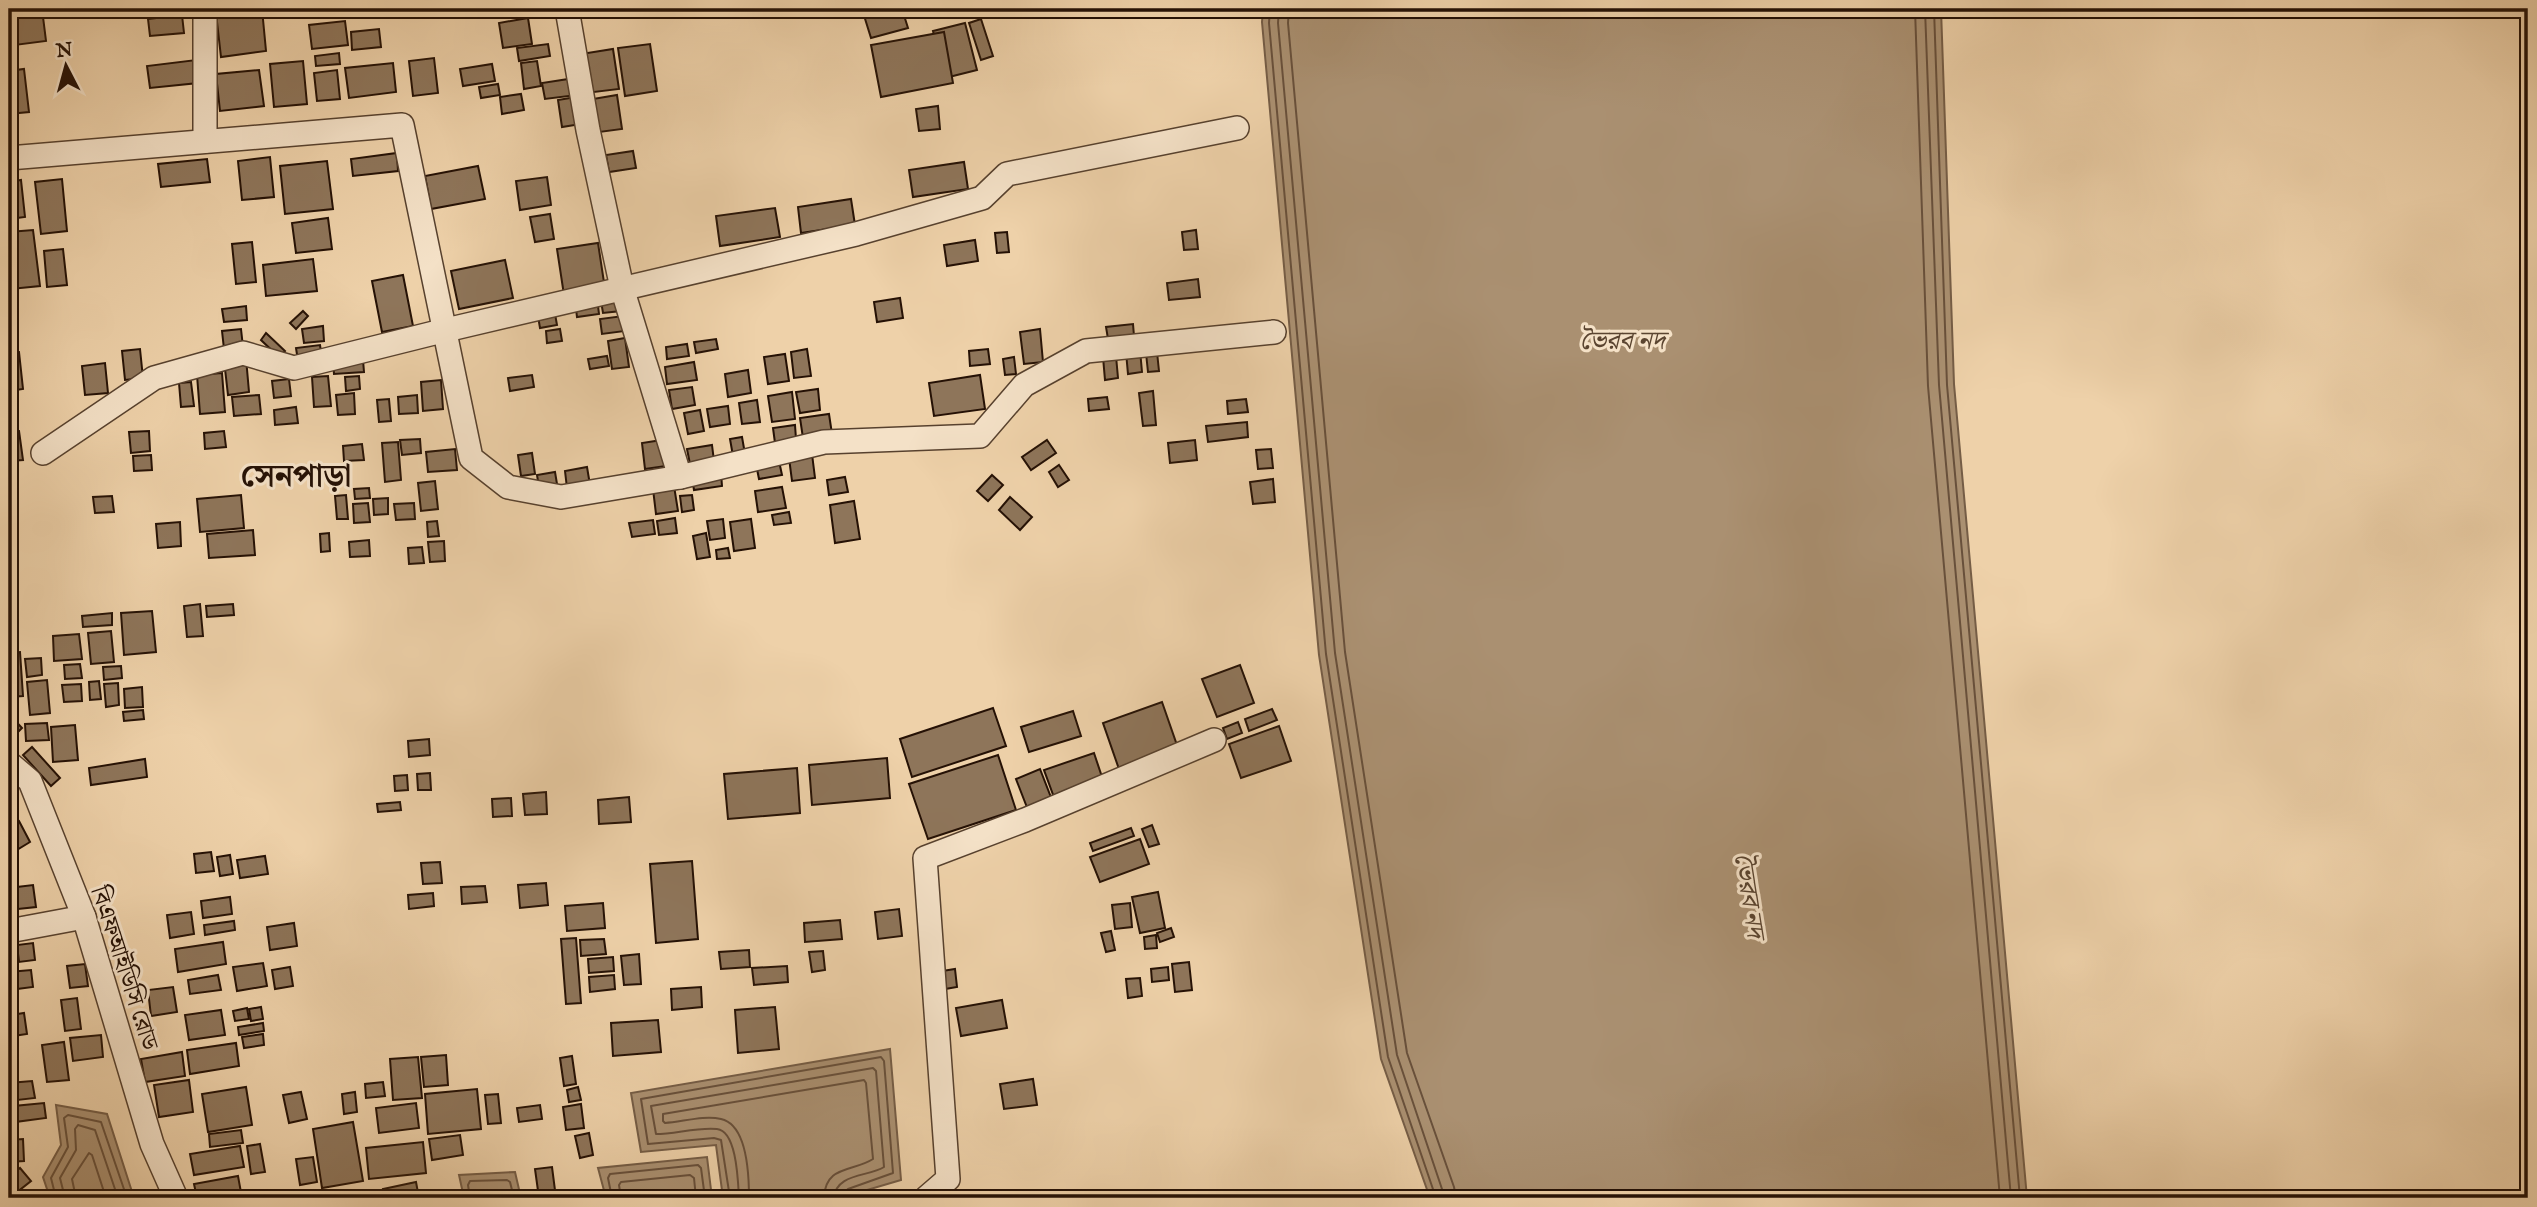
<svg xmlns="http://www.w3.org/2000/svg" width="2537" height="1207" viewBox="0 0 2537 1207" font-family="'IM FELL English','Noto Serif Bengali',serif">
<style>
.water{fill:#aa9071;stroke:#755d46;stroke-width:2}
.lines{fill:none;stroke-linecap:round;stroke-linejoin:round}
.shore{stroke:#68503b;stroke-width:2}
.building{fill:#8e755a;stroke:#251105;stroke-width:2}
.minor-casing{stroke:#57412e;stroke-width:26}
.minor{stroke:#f4e1c7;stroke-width:23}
.labels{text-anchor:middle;stroke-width:6;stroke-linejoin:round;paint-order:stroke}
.street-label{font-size:24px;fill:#251105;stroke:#f4e1c7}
.water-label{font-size:26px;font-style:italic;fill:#5a4430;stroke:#f4e1c7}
.district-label{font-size:32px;font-weight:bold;fill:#251105;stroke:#f4e1c7}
</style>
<rect width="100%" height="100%" fill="#eed1a9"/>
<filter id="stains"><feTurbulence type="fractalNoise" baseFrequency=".00286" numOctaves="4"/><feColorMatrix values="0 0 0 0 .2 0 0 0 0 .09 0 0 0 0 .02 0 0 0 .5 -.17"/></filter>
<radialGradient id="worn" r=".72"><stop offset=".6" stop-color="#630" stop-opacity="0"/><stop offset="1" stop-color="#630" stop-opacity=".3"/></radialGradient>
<g class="water">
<path d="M1263,9H1941L1954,384L2027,1198H1430L1381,1059L1319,655L1262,22Z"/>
<path d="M890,1049L901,1180L840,1198H723L716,1145L641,1152L631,1093Z"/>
<path d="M56,1105L107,1114L134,1198H50L43,1177L61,1145Z"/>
<path d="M707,1157L712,1198H606L598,1168Z"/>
<path d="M515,1172L521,1198H464L459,1175Z"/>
</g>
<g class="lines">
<g class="shore">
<path d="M1270,9L1269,23L1326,654L1388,1057L1436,1198"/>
<path d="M1279,9L1278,23L1335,653L1397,1055L1445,1198"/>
<path d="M1289,9L1288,23L1345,652L1407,1053L1454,1187L1456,1198"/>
<path d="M1915,9L1928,386L2000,1198"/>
<path d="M1925,9L1939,385L2011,1198"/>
<path d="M1934,9L1947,385L2020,1198"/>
<path d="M56,1198L51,1178L68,1147L64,1118L68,1115L101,1122L127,1198"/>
<path d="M65,1198L60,1178L76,1150L75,1129L78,1125L95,1130L118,1198"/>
<path d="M76,1198L72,1179L89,1153L92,1155L106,1198"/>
<path d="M470,1198L468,1185L470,1181L507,1180L510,1182L514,1198"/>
<path d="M612,1198L608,1178L610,1174L698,1165L701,1168L705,1198"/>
<path d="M621,1198L619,1185L621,1182L690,1175L694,1178L696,1198"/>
<path d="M730,1198L721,1140L714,1138L648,1144L641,1099L881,1057L884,1061L893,1173L848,1189L844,1193L843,1198"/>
<path d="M739,1198C738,1182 737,1131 717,1129C697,1127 675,1134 656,1134L651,1106L873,1068L876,1071L884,1167C868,1177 836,1173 834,1198"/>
<path d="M749,1198C749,1176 748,1125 721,1119C704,1115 682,1122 665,1123L663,1121V1114L864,1080L866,1083L873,1159C853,1172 825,1165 824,1198"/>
</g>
</g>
<g class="building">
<path d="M11,9H42L46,41L15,45Z"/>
<path d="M262,9L266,51L221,57L216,13Z"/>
<path d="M293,9H342V11L293,17Z"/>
<path d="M862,9H902L908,28L871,38Z"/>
<path d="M182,15L184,33L150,36L148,19Z"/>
<path d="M528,18L532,44L503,48L499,23Z"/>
<path d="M981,19L993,56L981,60L969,23Z"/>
<path d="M345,21L348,45L312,49L309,25Z"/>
<path d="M965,23L977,70L945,78L933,31Z"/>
<path d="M379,29L381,47L352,50L351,32Z"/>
<path d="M944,32L953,83L881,97L871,45Z"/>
<path d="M548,44L550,56L519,61L517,48Z"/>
<path d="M650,44L657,91L625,96L618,48Z"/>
<path d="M613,49L619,89L586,93L581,54Z"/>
<path d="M339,53L340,64L316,66L315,56Z"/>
<path d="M434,58L438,93L413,96L409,61Z"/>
<path d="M196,60L198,83L150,88L147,66Z"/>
<path d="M303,61L307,104L274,107L270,64Z"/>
<path d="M537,61L541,86L524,89L521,63Z"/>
<path d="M393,63L396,92L349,98L345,68Z"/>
<path d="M492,64L495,81L463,86L460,69Z"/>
<path d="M24,69L29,112L9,114V71Z"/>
<path d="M259,70L264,106L220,111L216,74Z"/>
<path d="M337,70L340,99L317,101L314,73Z"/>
<path d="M575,78L577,95L545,99L542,83Z"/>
<path d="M498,84L500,95L481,98L479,87Z"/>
<path d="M521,94L524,110L502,114L500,97Z"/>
<path d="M617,95L622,129L592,133L587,100Z"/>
<path d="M576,97L581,124L562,127L558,100Z"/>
<path d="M938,106L940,129L919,131L916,109Z"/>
<path d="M633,151L636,168L609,172L606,155Z"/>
<path d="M397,153L398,171L353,176L351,159Z"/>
<path d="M270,157L274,197L242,200L238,161Z"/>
<path d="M207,159L210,182L161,187L158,164Z"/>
<path d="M327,161L333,209L285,214L280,166Z"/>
<path d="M964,162L968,189L913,197L909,170Z"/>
<path d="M478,166L485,199L431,209L425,176Z"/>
<path d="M547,177L551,205L520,210L516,181Z"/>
<path d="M62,179L67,231L41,234L35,182Z"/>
<path d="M21,180L25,217L9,219V182Z"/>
<path d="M851,199L855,225L801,233L798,207Z"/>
<path d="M775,208L780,237L720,246L716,216Z"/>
<path d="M550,214L554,239L535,242L530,217Z"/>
<path d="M328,218L332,249L296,253L292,223Z"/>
<path d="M33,230L40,286L11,289L9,232Z"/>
<path d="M1196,230L1198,249L1184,250L1182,232Z"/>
<path d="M1007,232L1009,252L997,253L995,233Z"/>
<path d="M975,240L978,261L947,266L944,245Z"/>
<path d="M252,242L256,282L236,284L232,244Z"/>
<path d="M598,243L605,289L564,295L557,249Z"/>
<path d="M63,249L67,285L47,287L44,251Z"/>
<path d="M313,259L317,291L266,296L263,265Z"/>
<path d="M505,260L513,298L459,309L451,271Z"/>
<path d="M403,275L413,326L382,332L372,281Z"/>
<path d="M1198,279L1200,297L1169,300L1167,283Z"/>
<path d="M597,298L599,314L577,317L575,301Z"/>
<path d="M900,298L903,318L877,322L874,302Z"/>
<path d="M619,299L621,311L603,313L601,301Z"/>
<path d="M246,306L247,320L224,322L222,309Z"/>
<path d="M303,311L308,316L296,329L290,323Z"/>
<path d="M555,314L557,325L540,328L538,316Z"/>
<path d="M623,316L625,331L602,334L600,319Z"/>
<path d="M1133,324L1134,336L1108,339L1106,327Z"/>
<path d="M323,326L324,341L304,343L302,329Z"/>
<path d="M241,329L243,347L224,349L222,331Z"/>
<path d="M560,329L562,341L547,343L546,331Z"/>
<path d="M1040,329L1043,362L1024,364L1020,332Z"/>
<path d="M266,333L285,351L279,357L261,340Z"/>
<path d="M625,338L629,367L612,369L608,341Z"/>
<path d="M716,339L718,349L696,353L694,342Z"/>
<path d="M687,344L689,356L667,359L666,347Z"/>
<path d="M320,345L322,358L298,361L296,348Z"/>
<path d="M140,349L143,378L125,380L122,351Z"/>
<path d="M807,349L811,376L794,378L791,352Z"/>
<path d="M988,349L990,364L970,366L969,351Z"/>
<path d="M1140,350L1142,372L1128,374L1126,352Z"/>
<path d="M19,352L23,389L9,391V353Z"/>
<path d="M1157,352L1159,371L1148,372L1146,353Z"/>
<path d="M785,354L789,381L768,384L764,357Z"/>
<path d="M607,356L609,366L590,369L588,359Z"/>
<path d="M1116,356L1118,378L1105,380L1103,357Z"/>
<path d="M1014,357L1016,374L1005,375L1003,359Z"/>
<path d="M246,358L249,392L228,395L224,360Z"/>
<path d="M363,360L364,372L334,374L333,362Z"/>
<path d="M694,362L697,380L667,384L665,367Z"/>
<path d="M105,363L108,393L85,395L82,366Z"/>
<path d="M748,370L751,393L728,397L725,374Z"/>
<path d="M222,373L225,412L200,414L197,375Z"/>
<path d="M532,375L534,387L510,391L508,378Z"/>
<path d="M980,375L985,409L934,416L929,383Z"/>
<path d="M328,376L331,406L314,407L312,377Z"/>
<path d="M359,376L360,389L346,391L345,377Z"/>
<path d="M289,379L291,396L274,398L272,381Z"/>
<path d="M441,380L443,409L423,411L421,382Z"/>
<path d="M191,382L194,406L181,407L179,383Z"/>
<path d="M692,387L695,405L672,409L669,390Z"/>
<path d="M818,389L820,410L800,413L796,392Z"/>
<path d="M1153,391L1156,425L1143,426L1139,393Z"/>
<path d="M792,392L795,419L772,422L768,396Z"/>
<path d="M354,393L355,414L338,415L336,395Z"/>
<path d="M259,395L261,414L234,416L232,397Z"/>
<path d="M417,395L418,413L399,414L398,397Z"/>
<path d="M1107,397L1109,409L1089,411L1088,399Z"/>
<path d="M389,399L391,421L379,422L377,400Z"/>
<path d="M1246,399L1248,412L1228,414L1227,401Z"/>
<path d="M757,400L760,422L742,424L739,403Z"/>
<path d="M728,406L730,424L710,427L707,409Z"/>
<path d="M296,407L298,423L275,425L274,410Z"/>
<path d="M700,410L704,431L688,434L684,413Z"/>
<path d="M829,414L832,434L803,438L800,418Z"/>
<path d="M1247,422L1248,437L1208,442L1206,426Z"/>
<path d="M795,425L796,439L775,443L773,428Z"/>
<path d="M19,431L23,460L9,461V432Z"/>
<path d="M149,431L150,451L131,453L129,432Z"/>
<path d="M224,431L226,447L205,449L204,433Z"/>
<path d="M742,437L745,454L733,456L730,439Z"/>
<path d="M420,439L421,453L402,455L400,440Z"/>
<path d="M662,440L666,466L645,469L642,443Z"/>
<path d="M1047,440L1056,453L1031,470L1022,457Z"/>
<path d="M1195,440L1197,460L1170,463L1168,443Z"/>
<path d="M398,442L401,480L385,482L382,443Z"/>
<path d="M362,444L364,460L344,461L343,446Z"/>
<path d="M712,445L714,461L690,464L687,449Z"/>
<path d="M455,449L457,470L428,472L426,452Z"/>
<path d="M1271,449L1273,468L1258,469L1256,450Z"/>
<path d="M532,453L535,474L521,476L518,455Z"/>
<path d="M812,454L815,478L792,481L789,458Z"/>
<path d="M151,455L152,470L134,471L133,456Z"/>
<path d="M779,461L782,475L759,479L756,464Z"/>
<path d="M1059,465L1069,480L1058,487L1049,472Z"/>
<path d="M587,467L590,485L567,488L565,471Z"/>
<path d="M555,472L557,484L539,487L537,475Z"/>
<path d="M721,473L722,486L694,490L692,478Z"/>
<path d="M992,475L1003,485L988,501L977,491Z"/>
<path d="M845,477L848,492L829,495L827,480Z"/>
<path d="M1273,479L1275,502L1253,504L1250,482Z"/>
<path d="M435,481L438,509L421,511L418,483Z"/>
<path d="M674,486L678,511L656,514L653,489Z"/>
<path d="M782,487L786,508L758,512L755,491Z"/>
<path d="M369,488L370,498L355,499L354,489Z"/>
<path d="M241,495L244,528L200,532L197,499Z"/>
<path d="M346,495L348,519H337L335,496Z"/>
<path d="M692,495L694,510L682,512L680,496Z"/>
<path d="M112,496L114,512L95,513L93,497Z"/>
<path d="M1010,497L1032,517L1020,530L999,510Z"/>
<path d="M388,498V514L374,515L373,499Z"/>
<path d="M854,501L860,539L835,543L830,505Z"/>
<path d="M368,503L370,522L354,523L353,504Z"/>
<path d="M414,503L415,519L396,520L394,504Z"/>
<path d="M789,512L791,523L774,525L772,515Z"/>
<path d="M675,518L677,533L659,535L657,521Z"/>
<path d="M723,519L725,538L710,540L707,521Z"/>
<path d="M751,519L755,548L734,551L730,522Z"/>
<path d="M653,520L655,534L632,537L629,523Z"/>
<path d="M437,521L439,536L428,537L427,522Z"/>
<path d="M180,522L181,546L158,548L156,524Z"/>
<path d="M253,530L255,555L209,558L207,534Z"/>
<path d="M329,533L330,551L321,552L320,534Z"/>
<path d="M706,533L710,557L697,559L693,536Z"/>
<path d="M369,540L370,556L350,557L349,542Z"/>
<path d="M444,541L445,561L430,562L428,542Z"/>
<path d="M422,547L424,563L409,564L408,548Z"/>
<path d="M728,548L730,558L717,559L716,550Z"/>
<path d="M11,599L14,640H9V600Z"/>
<path d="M200,604L203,636L187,637L184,606Z"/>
<path d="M233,604L234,615L207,617L206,606Z"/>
<path d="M152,611L156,652L124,655L121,613Z"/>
<path d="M112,613V625L83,627L82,616Z"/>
<path d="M111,631L114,662L91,664L88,633Z"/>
<path d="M79,634L82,659L54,661L53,636Z"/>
<path d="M20,652L23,696L9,697V653Z"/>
<path d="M41,658L42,675L27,677L25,659Z"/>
<path d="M80,664L82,678L65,679L64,665Z"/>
<path d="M1240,665L1254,703L1217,717L1202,679Z"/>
<path d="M121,666L122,678L104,680L103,667Z"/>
<path d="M47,680L50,713L30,715L27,682Z"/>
<path d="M99,681L101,699L90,700L89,682Z"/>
<path d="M118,683L119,705L106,707L104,684Z"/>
<path d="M81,684L82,701L64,702L62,685Z"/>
<path d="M142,687L143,707L125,708L124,689Z"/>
<path d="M1162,702L1179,751L1120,772L1103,723Z"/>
<path d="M993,708L1006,746L912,777L900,739Z"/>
<path d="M1272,709L1277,720L1249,731L1245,719Z"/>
<path d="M143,710L144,719L124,721L123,712Z"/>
<path d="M1073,711L1081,736L1029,752L1021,727Z"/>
<path d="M9,714L22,728L9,741Z"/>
<path d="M1238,722L1242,733L1227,739L1223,728Z"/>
<path d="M47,723L49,740L26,741L25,724Z"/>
<path d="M75,725L78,760L53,762L51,727Z"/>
<path d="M1279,726L1291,761L1241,778L1229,744Z"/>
<path d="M429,739L430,755L409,757L408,741Z"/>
<path d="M32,747L60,778L51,786L23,755Z"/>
<path d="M1094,753L1104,783L1055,800L1044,770Z"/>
<path d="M998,755L1016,810L928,839L909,784Z"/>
<path d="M887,758L890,798L812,805L809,765Z"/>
<path d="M145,759L147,777L91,785L89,768Z"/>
<path d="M797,768L800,813L728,819L724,774Z"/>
<path d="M1040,769L1052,800L1028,810L1016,779Z"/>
<path d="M430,773L431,790H418L417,774Z"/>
<path d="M407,775L408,790L395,791L394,776Z"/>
<path d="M546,792L547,814L525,815L523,794Z"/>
<path d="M629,797L631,822L599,824L598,800Z"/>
<path d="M511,798L512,816L493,817L492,799Z"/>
<path d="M400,802L401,810L378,812L377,804Z"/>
<path d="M19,821L30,842L15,851L9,840V826Z"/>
<path d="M1152,825L1159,844L1149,847L1142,829Z"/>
<path d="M1131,828L1134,836L1093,851L1090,843Z"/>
<path d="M1140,839L1149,864L1100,882L1090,857Z"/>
<path d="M211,852L214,871L196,873L194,854Z"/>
<path d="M230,855L233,874L220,876L217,857Z"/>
<path d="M265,856L268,874L240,878L237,860Z"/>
<path d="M692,861L698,939L656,943L650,864Z"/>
<path d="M440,862L442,883L423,884L421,863Z"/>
<path d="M546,883L548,905L520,908L518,885Z"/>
<path d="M33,885L36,907L9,910V888Z"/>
<path d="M485,886L487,902L462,904L461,887Z"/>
<path d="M1158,892L1165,928L1140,933L1132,897Z"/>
<path d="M433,893L434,906L409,909L408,895Z"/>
<path d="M230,897L232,914L203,918L201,901Z"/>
<path d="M603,903L605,928L567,931L565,906Z"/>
<path d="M1130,903L1132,927L1115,929L1112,905Z"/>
<path d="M899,909L902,936L878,939L875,912Z"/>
<path d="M191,912L194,934L170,938L167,915Z"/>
<path d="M840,920L842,939L805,942L804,923Z"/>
<path d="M234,921L235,930L205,935L204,925Z"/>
<path d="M294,923L297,946L270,950L267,927Z"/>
<path d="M1171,928L1174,937L1160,942L1157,933Z"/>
<path d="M1111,931L1115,950L1106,952L1101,933Z"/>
<path d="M1156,935L1157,948L1145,949L1144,937Z"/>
<path d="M576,938L581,1003L566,1004L561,939Z"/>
<path d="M604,939L606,954L581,956L580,940Z"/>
<path d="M223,942L226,964L178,972L175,949Z"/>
<path d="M33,943L35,960L19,962L17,945Z"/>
<path d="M749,950L750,967L721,969L719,952Z"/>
<path d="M823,951L825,970L812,972L809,952Z"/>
<path d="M639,954L641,984L624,985L621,956Z"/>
<path d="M613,957L614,971L589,973L588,959Z"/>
<path d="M1189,962L1192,990L1175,992L1172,964Z"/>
<path d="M263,963L267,986L237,991L233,967Z"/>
<path d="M85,964L88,986L70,988L67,966Z"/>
<path d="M787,966L788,982L754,985L752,968Z"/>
<path d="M290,967L293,986L275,989L272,970Z"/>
<path d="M1168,967L1169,980L1152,982L1151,969Z"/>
<path d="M955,969L957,987L945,989L942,971Z"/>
<path d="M31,970L33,987L9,990V972Z"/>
<path d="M218,975L221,990L190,994L188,980Z"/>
<path d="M614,975L615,989L590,992L589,977Z"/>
<path d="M1140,978L1142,996L1128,998L1126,979Z"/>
<path d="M173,987L177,1012L151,1016L148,990Z"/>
<path d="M701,987L702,1007L672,1010L671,989Z"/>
<path d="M77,998L81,1029L65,1031L61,1000Z"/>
<path d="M1002,1000L1007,1028L961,1036L956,1008Z"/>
<path d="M261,1007L263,1019L251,1021L249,1009Z"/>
<path d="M775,1007L779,1049L738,1053L735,1010Z"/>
<path d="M247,1008L249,1019L235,1021L233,1011Z"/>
<path d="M221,1010L225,1035L189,1040L185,1015Z"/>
<path d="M24,1013L27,1034L13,1036L11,1015Z"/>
<path d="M658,1020L661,1052L613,1056L611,1023Z"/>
<path d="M263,1023L264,1031L239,1035L238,1027Z"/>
<path d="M263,1034L264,1045L244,1048L242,1037Z"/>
<path d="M101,1035L103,1057L73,1061L70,1038Z"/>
<path d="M64,1042L69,1080L47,1082L42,1045Z"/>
<path d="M236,1043L239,1066L190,1074L187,1050Z"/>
<path d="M182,1052L185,1076L145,1082L141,1059Z"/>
<path d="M446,1055L448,1085L424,1087L421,1057Z"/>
<path d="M572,1056L576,1084L564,1086L560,1058Z"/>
<path d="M418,1057L422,1098L393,1100L390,1059Z"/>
<path d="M1033,1079L1037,1105L1004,1109L1000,1084Z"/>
<path d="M189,1080L193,1112L159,1117L154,1085Z"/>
<path d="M32,1081L35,1098L9,1101V1083Z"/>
<path d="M383,1082L385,1096L366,1098L365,1084Z"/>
<path d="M246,1087L252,1125L208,1132L202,1094Z"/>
<path d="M578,1087L581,1100L569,1102L567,1090Z"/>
<path d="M477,1089L481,1129L428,1134L425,1094Z"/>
<path d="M301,1092L307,1119L289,1123L283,1095Z"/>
<path d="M355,1092L357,1112L344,1114L342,1094Z"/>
<path d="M498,1094L501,1123L488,1124L485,1095Z"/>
<path d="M44,1103L46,1118L15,1122L14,1106Z"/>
<path d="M416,1103L419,1128L379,1133L376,1108Z"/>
<path d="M581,1104L584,1128L566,1130L563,1107Z"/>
<path d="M540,1105L542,1119L519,1122L517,1108Z"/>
<path d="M353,1122L363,1181L322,1188L313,1129Z"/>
<path d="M241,1130L243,1143L210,1147L209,1134Z"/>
<path d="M589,1133L593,1155L580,1158L575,1136Z"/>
<path d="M460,1135L463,1155L432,1160L429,1139Z"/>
<path d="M23,1139L24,1161L9,1162V1140Z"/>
<path d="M423,1142L426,1173L369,1179L366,1148Z"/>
<path d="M260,1144L265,1172L251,1174L247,1146Z"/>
<path d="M240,1146L244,1167L194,1175L190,1154Z"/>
<path d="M313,1157L317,1182L300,1185L296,1159Z"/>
<path d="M552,1167L556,1198H539L535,1169Z"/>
<path d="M20,1168L31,1181L12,1196L9,1192V1177Z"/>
<path d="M238,1176L242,1198H197L194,1184Z"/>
<path d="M416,1182L419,1198H385L383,1189Z"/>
<path d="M595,1191L596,1198H566L565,1196Z"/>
<path d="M358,1193L359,1198H331V1197Z"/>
</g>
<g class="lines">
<defs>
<g id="minor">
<path d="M205,9V141"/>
<path d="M567,9L588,130L622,288L680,477"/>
<path d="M9,158L402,125L471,458L508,487L561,497L680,477L824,442L980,436L1024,385L1086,351L1274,332"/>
<path d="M43,453L154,378L243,353L294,368L446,330L856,234L982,198L1007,174L1237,128"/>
<path d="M9,763L30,781L84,917L152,1144L176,1198"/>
<path d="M9,931L84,917"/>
<path d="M926,1198L948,1179L925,858L1025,820L1214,740"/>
</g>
</defs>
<use href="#minor" class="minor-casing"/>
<use href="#minor" class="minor"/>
</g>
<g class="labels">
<g class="street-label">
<text transform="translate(125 968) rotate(72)" y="8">বিএফআইডিসি রোড</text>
</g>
<g class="water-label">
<text x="1622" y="349">ভৈরব নদ</text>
<text transform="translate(1750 895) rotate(81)" y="9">ভৈরব নদ</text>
</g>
<g class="district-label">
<text x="296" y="486">সেনপাড়া</text>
</g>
</g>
<rect width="2537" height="1207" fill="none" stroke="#eed1a9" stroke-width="35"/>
<rect x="10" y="10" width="2516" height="1186" fill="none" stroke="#251105" stroke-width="3.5"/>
<rect x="18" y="18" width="2502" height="1172" fill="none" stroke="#251105" stroke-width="2"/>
<g transform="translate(66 66) rotate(354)" stroke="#f4e1c7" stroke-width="5" paint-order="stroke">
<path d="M0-5L12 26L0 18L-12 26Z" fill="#251105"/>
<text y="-10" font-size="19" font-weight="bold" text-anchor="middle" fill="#251105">N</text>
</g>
<rect width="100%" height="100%" filter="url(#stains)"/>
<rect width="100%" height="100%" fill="url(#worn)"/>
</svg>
